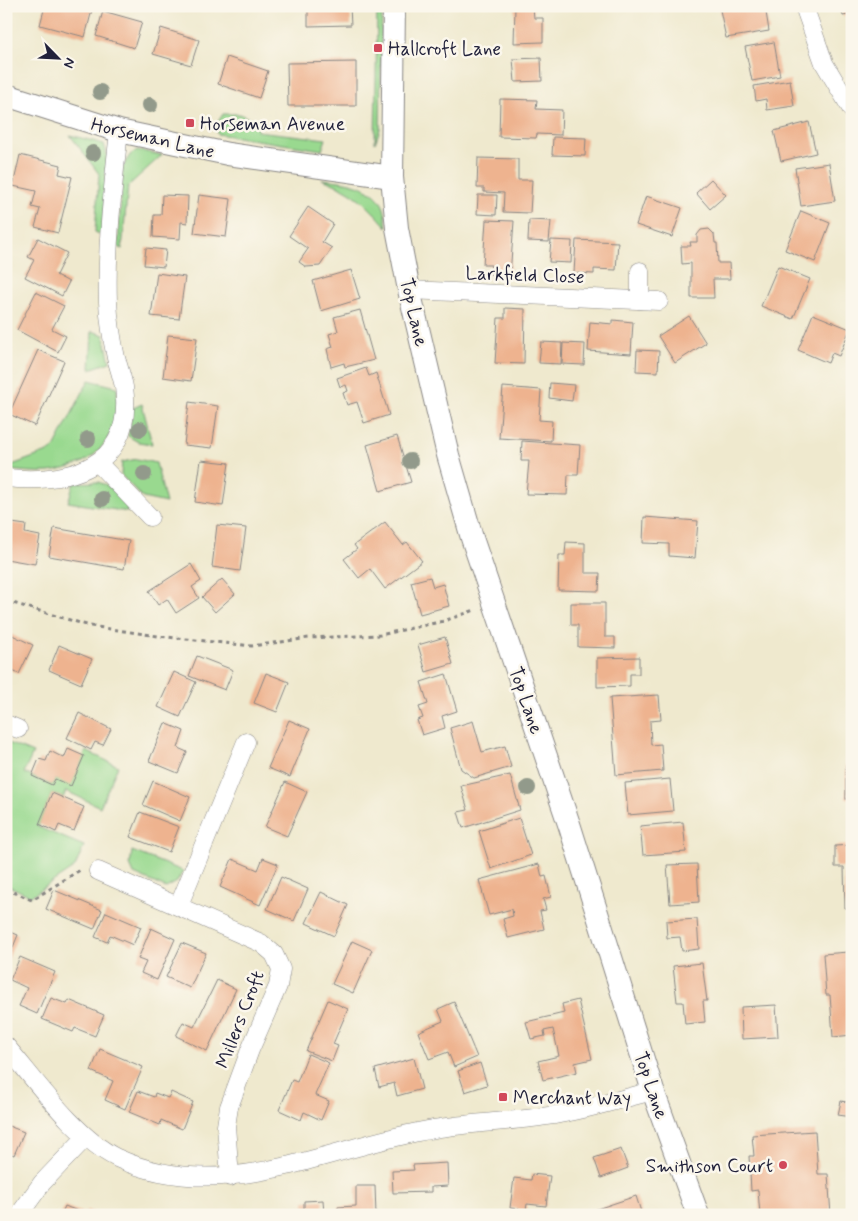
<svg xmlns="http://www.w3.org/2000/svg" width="858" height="1221" viewBox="0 0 858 1221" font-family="Mynerve,sans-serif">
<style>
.green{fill:#99d98f;stroke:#5e7e65}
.building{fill:#eeb38f}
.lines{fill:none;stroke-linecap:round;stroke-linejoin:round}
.minor-casing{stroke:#888684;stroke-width:19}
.tertiary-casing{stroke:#888684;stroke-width:24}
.path{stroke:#888684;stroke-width:3;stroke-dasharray:4 4;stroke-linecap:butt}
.minor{stroke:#fff;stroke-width:18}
.tertiary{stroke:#fff;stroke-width:22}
.tree{fill:#929a8b}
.poi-dot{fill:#d1495b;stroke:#fbf7ec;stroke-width:2}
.labels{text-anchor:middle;stroke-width:5;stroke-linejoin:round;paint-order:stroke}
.poi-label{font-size:19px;fill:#22223b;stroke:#fbf7ec;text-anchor:start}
.street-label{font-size:19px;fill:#22223b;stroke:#fbf7ec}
</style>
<rect width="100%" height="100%" fill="#fbf7ec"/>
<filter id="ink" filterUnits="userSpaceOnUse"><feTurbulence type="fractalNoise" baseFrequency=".02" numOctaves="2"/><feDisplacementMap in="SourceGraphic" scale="10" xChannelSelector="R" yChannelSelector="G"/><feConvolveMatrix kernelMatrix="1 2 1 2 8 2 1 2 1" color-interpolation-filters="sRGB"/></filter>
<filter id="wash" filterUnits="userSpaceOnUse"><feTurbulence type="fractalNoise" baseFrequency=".0096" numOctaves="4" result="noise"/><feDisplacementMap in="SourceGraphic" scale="20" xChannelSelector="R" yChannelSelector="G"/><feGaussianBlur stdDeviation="1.12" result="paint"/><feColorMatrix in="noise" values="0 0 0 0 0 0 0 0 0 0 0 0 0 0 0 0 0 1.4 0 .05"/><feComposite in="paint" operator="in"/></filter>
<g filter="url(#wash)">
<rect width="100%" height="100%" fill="#efe9ce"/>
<g class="green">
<path d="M377,6L382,8L380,129L375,143Z"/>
<path d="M223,114H240L257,122V131L326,139L322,150L217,134L216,125Z"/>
<path d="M70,135L104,144L107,155L102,235L95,232L99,174Z"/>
<path d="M137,150L162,155L128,186L122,249L118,247L123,166L130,155Z"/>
<path d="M322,179C343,181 375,184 384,208C386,214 386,221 387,227C365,202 354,191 322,179Z"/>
<path d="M92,331L104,335L110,362L90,369Z"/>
<path d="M89,380L117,387C119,437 100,465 49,472C36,473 20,471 6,470V465H12L53,450Z"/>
<path d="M142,404L152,444L138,442L128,436L133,408Z"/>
<path d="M137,459L156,463L166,503L143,498L121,475L122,462Z"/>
<path d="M98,482C112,486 124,497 128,512L68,502L74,483Z"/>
<path d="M6,742L33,753L24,773L52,785L55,779L71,785L86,751L118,766L100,807L66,791L63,798L52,793L38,827L84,846L75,867L31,896L6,885V813L11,801L6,798Z"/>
<path d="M132,851L183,871L177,882L166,888L134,874L130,865Z"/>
</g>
<g id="blocks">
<g class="building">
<path d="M45,6H93L85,37L40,25Z"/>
<path d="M308,6H350L351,25L308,26Z"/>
<path d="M738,6H765L769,31L726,38L720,10Z"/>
<path d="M840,6H852V14L843,16Z"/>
<path d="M515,7H533L534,18H543V42L514,43Z"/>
<path d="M103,11L142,22L134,48L96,36Z"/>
<path d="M161,28L199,40L191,65L153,54Z"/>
<path d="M774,42L780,76L752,81L745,47Z"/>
<path d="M227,57L268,71L259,98L218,84Z"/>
<path d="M541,58L542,81L515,82L513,59Z"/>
<path d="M356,62V106H288L287,63Z"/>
<path d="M790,80L794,106L767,110L766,99L756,101L754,86Z"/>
<path d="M500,99L537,100L536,109L562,110L561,135L537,134L536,138L499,137Z"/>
<path d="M809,122L816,153L781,161L774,131Z"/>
<path d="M553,137L586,138L585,156L552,155Z"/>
<path d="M20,155L61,165L59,174L72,177L58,233L35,227L40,209L32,207L36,191L13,186Z"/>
<path d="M478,158L518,159V180H532L530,213L503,212L504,193L484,192V188H477Z"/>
<path d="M829,163L835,201L801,206L795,168Z"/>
<path d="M711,179L726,195L710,209L696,193Z"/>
<path d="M162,195L188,196L187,223L181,222L180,239L153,237L154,215H161Z"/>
<path d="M199,195L231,199L226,237L194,233Z"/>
<path d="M478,195H497L496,215L477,214Z"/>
<path d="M646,196L682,208L672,237L636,225Z"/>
<path d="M308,207L333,224L322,242L332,248L320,266L306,267L299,262L308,249L289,236Z"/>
<path d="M801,211L830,223L815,262L785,250Z"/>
<path d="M486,220L514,221L510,276L490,275L491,265H483Z"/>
<path d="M529,220L551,221L549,242L528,241Z"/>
<path d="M709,229L714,234L715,243H717L718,263H729L730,279H713L714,298H691V263L682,264L681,246H691L690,242H697V235L701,230Z"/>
<path d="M38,238L67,253L56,275L69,282L62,296L25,277L34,260L28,257Z"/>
<path d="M551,240L572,241L571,263L549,262Z"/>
<path d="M576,240L618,242L616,270L594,269V274L574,273Z"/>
<path d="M146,248L166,250L164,267L144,265Z"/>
<path d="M778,266L810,279L793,319L761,306Z"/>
<path d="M351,270L360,299L321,311L313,281Z"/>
<path d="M157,273L185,277L179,319L151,316Z"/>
<path d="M36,292L64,306L52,329L66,336L58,352L17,330Z"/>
<path d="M505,308L525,309L524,364L495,363L498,318H505Z"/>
<path d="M360,310L374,360L345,367L344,363L331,367L327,349L333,347L329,334L338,331L334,317Z"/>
<path d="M813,314L850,329L839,356L832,353L828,363L798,350Z"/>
<path d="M689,316L706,343L675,363L658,336Z"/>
<path d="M613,320L633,322L631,354L588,351L590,322L613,324Z"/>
<path d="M168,335L197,338L191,381L163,377Z"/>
<path d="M541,342L562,343L561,364L539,363Z"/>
<path d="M563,343L585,344L584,365L562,364Z"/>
<path d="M38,350L64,361L35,426L9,414Z"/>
<path d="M637,350L659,351L658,372L636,371Z"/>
<path d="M366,368L369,376L376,373L389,415L364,423L357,402L347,405L343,393L348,391L346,385L340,387L337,378Z"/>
<path d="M550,383L574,385L572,401L549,398Z"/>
<path d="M503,387L541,390L539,420L552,421L551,441L499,438Z"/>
<path d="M189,402L218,406L212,448L184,445Z"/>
<path d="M397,436L411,482L380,491L367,445Z"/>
<path d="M522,441L580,445L578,475H568L567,495L526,494L529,461H521Z"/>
<path d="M201,460L229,463L223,506L195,502Z"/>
<path d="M644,517L698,521L695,558L669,556V544L643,543Z"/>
<path d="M385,522L403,545L407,542L422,561L385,589L370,569L359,578L344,559L357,549L354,545Z"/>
<path d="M12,523L26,525L25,533L40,536L35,564L6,559Z"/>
<path d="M217,525L246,528L240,571L212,567Z"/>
<path d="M54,528L129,541L124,569L49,556Z"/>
<path d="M566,542L585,543V573H600L599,591L558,590L559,555H565Z"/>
<path d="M191,564L201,581L192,587L199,598L176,613L167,599L158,605L149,591Z"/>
<path d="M430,577L433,587L443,584L449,606L420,614L411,582Z"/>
<path d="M222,579L235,594L215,612L202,597Z"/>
<path d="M571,603H605V637H615V648L578,647V625H571Z"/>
<path d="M6,632L33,645L19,674L6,668Z"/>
<path d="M445,637L453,664L426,672L418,645Z"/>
<path d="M59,645L92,659L81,684L49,670Z"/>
<path d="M197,656L233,670L225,690L189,676Z"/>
<path d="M639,657V674H630V686L597,687V658Z"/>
<path d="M174,672L196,682L180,717L158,707Z"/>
<path d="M266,673L289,682L277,712L254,703Z"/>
<path d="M446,674L457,711L442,716L445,728L422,735L417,720L423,718L419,707L428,704L421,682Z"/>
<path d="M659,695L661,720L650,721L651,745L661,744L663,771L616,775L610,698Z"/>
<path d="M79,713L111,729L103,745L95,742L91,750L67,738Z"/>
<path d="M289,720L310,729L290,777L268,768Z"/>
<path d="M473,721L482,752L505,746L511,767L474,778L461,769L450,728Z"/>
<path d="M165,723L184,731L178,748L187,752L178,773L149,761Z"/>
<path d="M68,749L84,756L71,786L55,779L52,785L32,776L39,759L46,761L50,751L64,758Z"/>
<rect x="846" y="765" width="6" height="34"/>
<path d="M510,775L520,810L463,828L458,812L468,810L461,786Z"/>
<path d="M670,779L673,811L628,815L625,783Z"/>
<path d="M153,781L190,797L180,821L143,805Z"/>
<path d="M285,782L307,792L287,836L265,827Z"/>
<path d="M52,793L84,807L74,831L59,825L56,832L39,824Z"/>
<path d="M140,812L179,827L169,852L130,837Z"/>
<path d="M519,818L531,855L491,869L479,831Z"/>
<path d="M683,822L686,852L643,855L640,826Z"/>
<path d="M852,845V908H845L844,867H835V846Z"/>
<path d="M263,858L278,864L260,905L220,887L232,859L258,870Z"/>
<path d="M539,864L542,877L546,876L551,897L543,899L546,910L540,911L544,929L508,938L503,919L513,916L512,909L489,915L479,880Z"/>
<path d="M697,864L699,902L670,904L667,865Z"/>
<path d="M281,877L308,889L294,921L267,909Z"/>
<path d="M54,890L102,910L94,929L46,909Z"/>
<path d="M321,892L348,905L334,936L306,923Z"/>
<path d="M106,912L141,927L133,945L110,935L107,942L95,937Z"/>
<path d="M697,919L699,949L682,951L680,937L667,938L666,921Z"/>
<path d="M151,928L175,939L157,980L141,973L146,962L138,959Z"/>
<path d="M6,930L18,935L6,964Z"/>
<path d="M352,941L372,950L353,993L332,984Z"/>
<path d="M182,943L206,953L190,988L166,977Z"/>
<path d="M848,952L849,965H852V981H850L852,1035L833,1037L830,995H826L823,954Z"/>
<path d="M20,957L55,972L37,1014L19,1006L27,988L10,980Z"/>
<path d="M702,963L707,1001H703L705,1022L685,1024L683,1002H677L673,966Z"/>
<path d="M217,980L236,989L207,1051L176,1036L183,1022L194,1027Z"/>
<path d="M51,998L67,1004L69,1000L104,1015L95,1036L75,1028L73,1032L42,1019Z"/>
<path d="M328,1000L348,1009L333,1044L338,1046L332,1061L306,1051Z"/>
<path d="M578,1000L592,1059L575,1063L577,1072L543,1080L538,1061L559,1056L553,1029L544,1031L545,1036L531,1039L526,1022L564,1013L562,1004Z"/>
<path d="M454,1002L477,1057L454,1067L448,1052L429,1059L418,1032L443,1021L438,1009Z"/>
<path d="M776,1005L778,1037L742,1039L741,1007Z"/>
<path d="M100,1049L143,1067L125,1109L105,1100L113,1081L91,1071Z"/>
<path d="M308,1054L329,1063L315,1095L329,1101L321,1120L304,1112L301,1120L279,1110L292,1080L297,1082Z"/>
<path d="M414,1058L422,1089L397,1096L394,1083L379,1087L375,1069Z"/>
<path d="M480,1063L487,1085L465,1092L458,1071Z"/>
<path d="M138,1091L154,1097L155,1093L168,1098L171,1092L193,1102L182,1129L161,1120L160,1125L129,1112Z"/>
<path d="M841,1101L852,1103V1117L838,1115Z"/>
<path d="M6,1125L24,1132L14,1155L6,1152Z"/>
<path d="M815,1131L818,1174H828L831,1215H760L758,1190L751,1191L749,1156H754L752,1135Z"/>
<path d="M621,1149L628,1168L601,1178L594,1158Z"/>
<path d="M447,1163L448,1186L431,1187V1192L393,1193L392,1171L414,1170L413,1165Z"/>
<path d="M532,1174L550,1176L546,1206L527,1204L526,1210L510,1208L514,1178L531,1180Z"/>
<path d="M356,1186H375L376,1215H338V1207L356,1206Z"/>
<path d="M636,1196L642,1215H585V1213Z"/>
<path d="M323,1200L324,1215H304V1201Z"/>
<path d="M65,1206L85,1214L87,1210L99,1215H61Z"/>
</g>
</g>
</g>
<g filter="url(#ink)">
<use href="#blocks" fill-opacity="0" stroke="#888684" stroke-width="1"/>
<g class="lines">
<defs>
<g id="minor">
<path d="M804,6L824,63L852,110"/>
<path d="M409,290L659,301"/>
<path d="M640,300V271"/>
<path d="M98,463L150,517"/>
<path d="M6,478C70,484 135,467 124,387C122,377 119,368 116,358C112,339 109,321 108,302C106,245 113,187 119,131"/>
<path d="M6,724L18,729"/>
<path d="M98,871L261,943L274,954L281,969L278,986L250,1050L229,1107L226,1126L230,1177"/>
<path d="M179,905L246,742"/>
<path d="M6,1046C36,1081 76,1138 117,1158C224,1207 329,1146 434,1129C473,1122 514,1122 554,1115C587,1110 620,1099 653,1091"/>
<path d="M19,1215L42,1183L86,1137"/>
</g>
<g id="tertiary">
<path d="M394,6L392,177L397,228L409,290L448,455L472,538L570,827L653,1091L698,1215"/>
<path d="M6,95L119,131L228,154L392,177"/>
</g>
</defs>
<use href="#minor" class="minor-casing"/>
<use href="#tertiary" class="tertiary-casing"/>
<g class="path">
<path d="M6,601L90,626L158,636L252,646L309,638L380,635L444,621L475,610"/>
<path d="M6,889L32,900L80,870"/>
</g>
<use href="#minor" class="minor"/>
<use href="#tertiary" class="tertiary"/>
</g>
<g class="tree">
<circle cx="100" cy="92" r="8"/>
<circle cx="150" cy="105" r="8"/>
<circle cx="93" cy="153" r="8"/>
<circle cx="140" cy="429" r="8"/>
<circle cx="88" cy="439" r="8"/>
<circle cx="410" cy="461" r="8"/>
<circle cx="144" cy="474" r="8"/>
<circle cx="102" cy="499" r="8"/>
<circle cx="528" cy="788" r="8"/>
</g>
</g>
<g class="poi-dot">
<rect x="373" y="43" width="10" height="10" rx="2.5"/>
<rect x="185" y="118" width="10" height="10" rx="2.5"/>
<rect x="498" y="1092" width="10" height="10" rx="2.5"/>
<circle cx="783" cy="1165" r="5"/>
</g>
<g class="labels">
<g class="poi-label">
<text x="388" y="55">Hallcroft Lane</text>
<text x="200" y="130">Horseman Avenue</text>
<text x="513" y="1104">Merchant Way</text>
<text x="773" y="1172" text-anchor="end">Smithson Court</text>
</g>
<g class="street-label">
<text transform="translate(153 137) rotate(13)" y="7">Horseman Lane</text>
<text transform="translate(525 274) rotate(2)" y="7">Larkfield Close</text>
<text transform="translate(415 312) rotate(77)" y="7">Top Lane</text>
<text transform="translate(527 700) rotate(71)" y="7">Top Lane</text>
<text transform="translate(239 1019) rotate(-69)" y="7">Millers Croft</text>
<text transform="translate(652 1085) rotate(71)" y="7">Top Lane</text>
</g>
</g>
<rect width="858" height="1221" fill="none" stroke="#fbf7ec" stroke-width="25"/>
<g transform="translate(58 58) rotate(114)" stroke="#fbf7ec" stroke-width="4" paint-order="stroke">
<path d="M0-4L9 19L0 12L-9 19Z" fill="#22223b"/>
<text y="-8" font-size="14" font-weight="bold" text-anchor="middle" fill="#22223b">N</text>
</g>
</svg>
